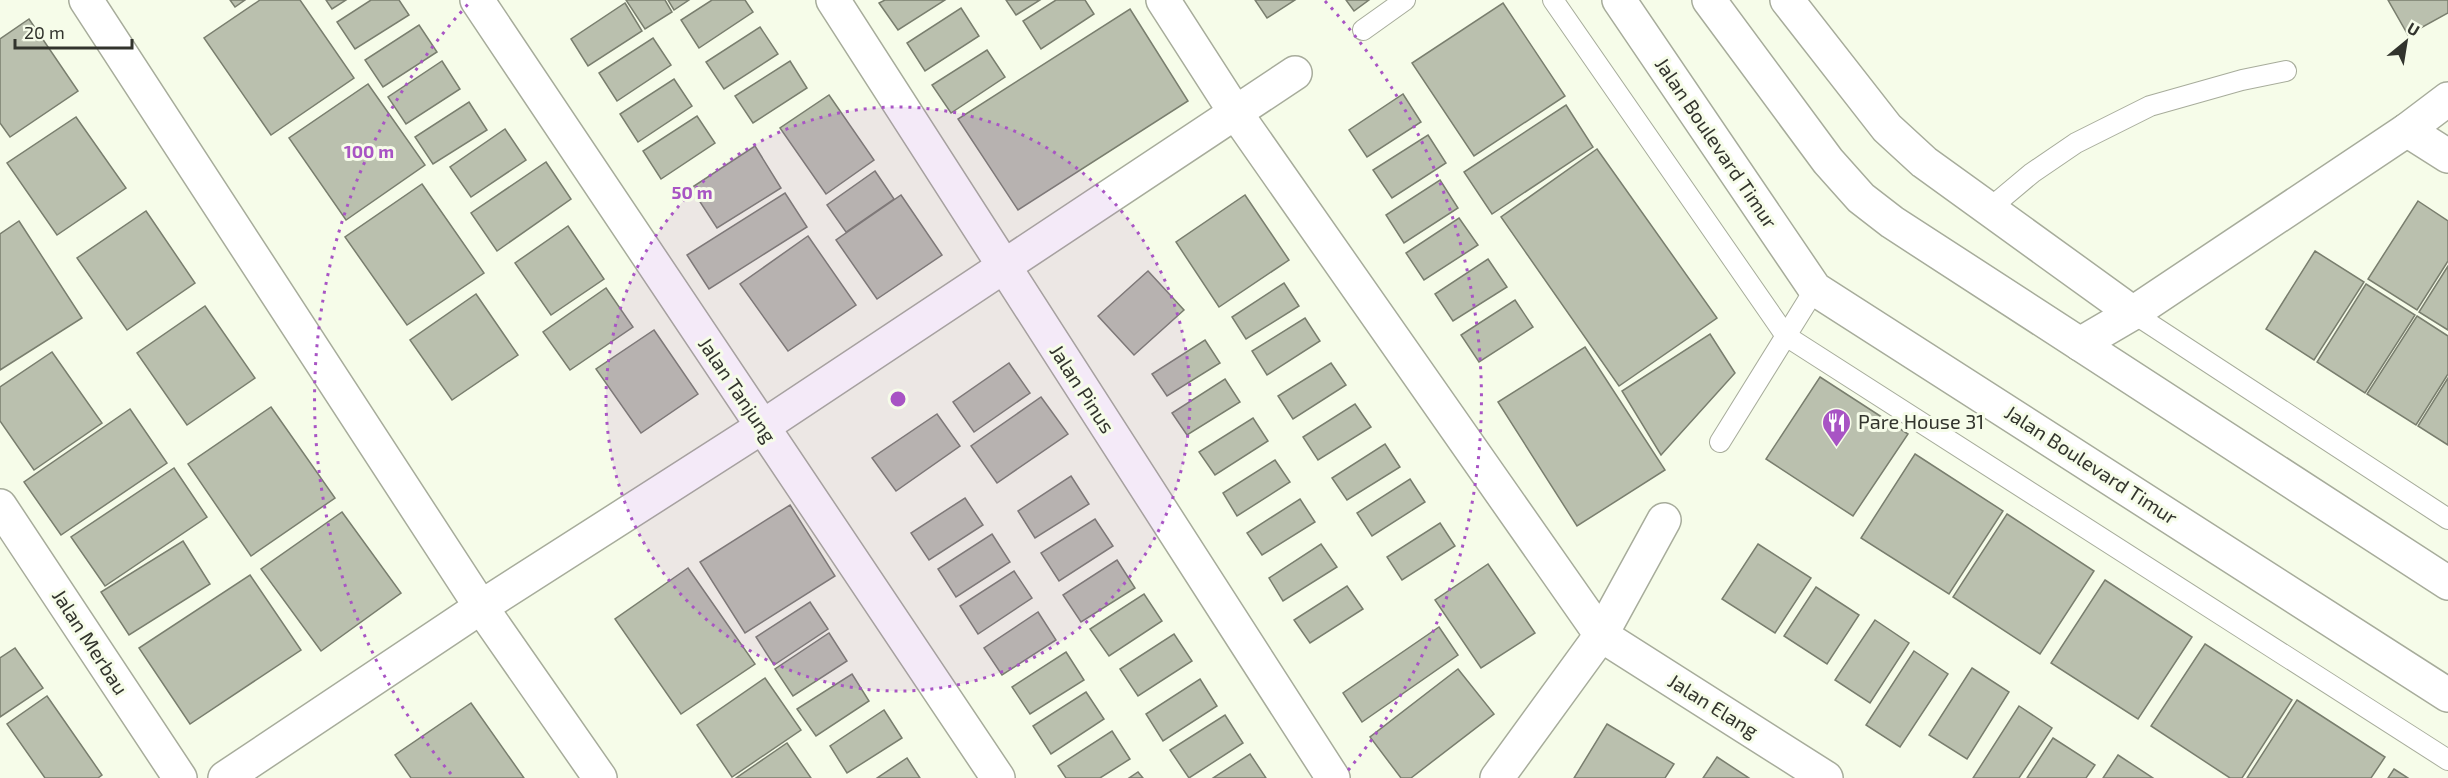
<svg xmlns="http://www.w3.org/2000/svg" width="2448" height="778" viewBox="0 0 2448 778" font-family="'Exo 2',sans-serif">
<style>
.building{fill:#bac0ae;stroke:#797e6e;stroke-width:1.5}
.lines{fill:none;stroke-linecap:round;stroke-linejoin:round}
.lane-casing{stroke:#a7ac9b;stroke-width:22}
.street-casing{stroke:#a7ac9b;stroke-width:36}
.lane{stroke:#fff;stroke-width:20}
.street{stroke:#fff;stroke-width:33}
.ring{fill:none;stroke:#a854c4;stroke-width:3;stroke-dasharray:3 6}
.labels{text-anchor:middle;stroke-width:6;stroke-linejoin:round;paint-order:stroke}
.street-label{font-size:20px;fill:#32342d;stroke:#f6fce9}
.poi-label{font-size:20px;fill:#32342d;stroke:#f6fce9;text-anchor:start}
.centre{fill:#a854c4;stroke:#f6fce9;stroke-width:3}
.ring-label{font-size:18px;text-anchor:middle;font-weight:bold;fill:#a854c4;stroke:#f6fce9;stroke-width:6;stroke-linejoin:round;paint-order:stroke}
</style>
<rect width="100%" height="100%" fill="#f6fce9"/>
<g class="building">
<path d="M230,0H245L235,7Z"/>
<path d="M260,0H300L354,78L271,135L204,38Z"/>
<path d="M326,0H346L332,9Z"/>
<path d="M371,0H399L409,15L355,49L337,22Z"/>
<path d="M626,0H665L672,12L645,29Z"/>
<path d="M668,0H689L674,10Z"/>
<path d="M712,0H745L753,12L699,48L681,20Z"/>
<path d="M885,0H945L898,30L879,3Z"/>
<path d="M1006,0H1040L1016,15Z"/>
<path d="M1056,0H1085L1094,14L1041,49L1023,21Z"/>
<path d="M1255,0H1295L1267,18Z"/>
<path d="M1346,0H1369L1354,11Z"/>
<path d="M2388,0H2448V13L2408,35Z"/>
<path d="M625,3L642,31L588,66L571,39Z"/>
<path d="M1503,3L1565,96L1474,156L1412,63Z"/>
<path d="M961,8L979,36L925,71L907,43Z"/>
<path d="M1130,9L1188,101L1018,210L958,119Z"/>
<path d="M29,19L78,91L10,137L0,123V39Z"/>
<path d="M419,25L437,52L383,87L365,60Z"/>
<path d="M760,27L778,54L724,89L706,62Z"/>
<path d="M653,38L671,65L617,101L599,73Z"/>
<path d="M987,50L1005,77L951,113L932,85Z"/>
<path d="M442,61L460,89L406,124L388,97Z"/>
<path d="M790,61L807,88L753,123L735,96Z"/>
<path d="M674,79L692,106L638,142L620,114Z"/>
<path d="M368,84L425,165L346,220L289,138Z"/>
<path d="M1403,94L1421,122L1367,157L1349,130Z"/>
<path d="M829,95L874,160L826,194L780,128Z"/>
<path d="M469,102L487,130L433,164L415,137Z"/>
<path d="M1566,105L1593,147L1492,214L1464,172Z"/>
<path d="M697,116L715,143L661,179L643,151Z"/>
<path d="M76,117L126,188L57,235L7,163Z"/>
<path d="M505,129L526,160L471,197L450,167Z"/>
<path d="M1428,135L1446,163L1392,198L1373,170Z"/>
<path d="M755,146L781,188L717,228L691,188Z"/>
<path d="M1597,149L1717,318L1619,386L1501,217Z"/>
<path d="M546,162L571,199L497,251L471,213Z"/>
<path d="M875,171L894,199L846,232L827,205Z"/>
<path d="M1440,180L1458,208L1404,243L1386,215Z"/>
<path d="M422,184L484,273L407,325L345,237Z"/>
<path d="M785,193L807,227L709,289L687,255Z"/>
<path d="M901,195L942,255L877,299L836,240Z"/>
<path d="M1245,195L1289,260L1219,307L1176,242Z"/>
<path d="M2418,201L2448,221V261L2417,310L2368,279Z"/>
<path d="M146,211L195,283L127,330L77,258Z"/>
<path d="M1459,218L1478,245L1424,280L1406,253Z"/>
<path d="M19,221L82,318L0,370V234Z"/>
<path d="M568,226L604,279L551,315L515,263Z"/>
<path d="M808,236L856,305L788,351L740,284Z"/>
<path d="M2315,251L2364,282L2314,360L2266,329Z"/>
<path d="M1488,259L1507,287L1453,321L1435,294Z"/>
<path d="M2448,266V330L2419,312Z"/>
<path d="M1148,271L1184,310L1134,355L1098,316Z"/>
<path d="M1284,283L1299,306L1246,339L1232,317Z"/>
<path d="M2366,284L2415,315L2365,393L2317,362Z"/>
<path d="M606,288L633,327L570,370L543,332Z"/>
<path d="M476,294L518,355L452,400L410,340Z"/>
<path d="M1515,300L1533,327L1479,362L1461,335Z"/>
<path d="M205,306L255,378L187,425L137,353Z"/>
<path d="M2417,316L2448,336V374L2416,425L2367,394Z"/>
<path d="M1305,318L1320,341L1267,375L1252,351Z"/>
<path d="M654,330L698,394L641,433L596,369Z"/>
<path d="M1710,334L1735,373L1661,455L1622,391Z"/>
<path d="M1205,340L1220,363L1167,396L1152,374Z"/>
<path d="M1585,347L1665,470L1577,526L1498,402Z"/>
<path d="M52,352L102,423L34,470L0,421V387Z"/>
<path d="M1009,363L1030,393L974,432L953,402Z"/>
<path d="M1331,363L1346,385L1293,419L1278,396Z"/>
<path d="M1820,377L1908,434L1853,516L1766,459Z"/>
<path d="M2448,378V445L2418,426Z"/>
<path d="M1225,379L1240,402L1187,435L1172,413Z"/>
<path d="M1041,397L1068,434L997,483L971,446Z"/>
<path d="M1355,404L1371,427L1318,460L1303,437Z"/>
<path d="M271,407L335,498L251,556L188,464Z"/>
<path d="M130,409L167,463L61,535L24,482Z"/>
<path d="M937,414L960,446L896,491L872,458Z"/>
<path d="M1253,418L1268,441L1215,475L1199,452Z"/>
<path d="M1385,444L1400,467L1347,500L1332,478Z"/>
<path d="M1915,454L2003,511L1949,594L1861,538Z"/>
<path d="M1275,460L1290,482L1237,516L1223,493Z"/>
<path d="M174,468L207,517L105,586L71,537Z"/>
<path d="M1071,476L1089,504L1035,538L1018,511Z"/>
<path d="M1410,479L1425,502L1372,536L1357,513Z"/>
<path d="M965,498L983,525L929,560L911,533Z"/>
<path d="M1300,499L1315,522L1262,555L1247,533Z"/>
<path d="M790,505L835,576L745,633L700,562Z"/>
<path d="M342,512L401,593L321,651L261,569Z"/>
<path d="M2007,514L2094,571L2040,654L1953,597Z"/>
<path d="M1095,519L1113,546L1059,581L1041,553Z"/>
<path d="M1440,523L1455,546L1402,580L1387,557Z"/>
<path d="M992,534L1010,562L956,597L938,569Z"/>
<path d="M183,541L210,584L129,635L101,592Z"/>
<path d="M1321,544L1337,567L1283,601L1269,578Z"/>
<path d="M1758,544L1811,578L1775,633L1722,599Z"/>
<path d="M1117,560L1135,588L1081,622L1063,595Z"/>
<path d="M1488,564L1535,633L1481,668L1435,600Z"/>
<path d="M688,568L755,664L681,714L615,619Z"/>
<path d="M1014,571L1032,598L978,634L960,606Z"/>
<path d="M250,575L301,650L190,724L139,648Z"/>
<path d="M2105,580L2192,637L2138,719L2051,663Z"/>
<path d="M1347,586L1363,609L1310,643L1294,620Z"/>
<path d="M1816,587L1859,615L1827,664L1784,636Z"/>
<path d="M1144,594L1162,621L1109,656L1090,629Z"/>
<path d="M810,602L828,629L774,665L756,637Z"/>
<path d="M1038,612L1056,640L1002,675L984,648Z"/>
<path d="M1875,620L1909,643L1870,703L1835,680Z"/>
<path d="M1439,627L1458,655L1362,722L1343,693Z"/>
<path d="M829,633L847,661L793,696L775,669Z"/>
<path d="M1174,634L1192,661L1138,696L1120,669Z"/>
<path d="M2205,644L2292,700L2242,778H2230L2151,726Z"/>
<path d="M15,648L43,688L0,717V658Z"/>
<path d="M1914,651L1948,674L1900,747L1866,725Z"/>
<path d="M1066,652L1084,680L1030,714L1012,687Z"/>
<path d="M1972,668L2009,692L1967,759L1929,735Z"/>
<path d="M1458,669L1494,714L1411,778H1401L1370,737Z"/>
<path d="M852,674L869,701L816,736L797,709Z"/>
<path d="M765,678L801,730L732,777L697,725Z"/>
<path d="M1200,679L1217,706L1163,741L1146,714Z"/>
<path d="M1086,692L1104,719L1051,754L1033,726Z"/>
<path d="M47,696L102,775L98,778H45L7,724Z"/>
<path d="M2297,700L2385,757L2371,778H2247Z"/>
<path d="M471,703L524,778H411L395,755Z"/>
<path d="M2019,706L2052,728L2019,778H1973Z"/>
<path d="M884,710L902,738L847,773L830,746Z"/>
<path d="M1225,715L1243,743L1189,778L1170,750Z"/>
<path d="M1607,724L1674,764L1665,778H1574Z"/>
<path d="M1112,731L1130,759L1100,778H1066L1058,766Z"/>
<path d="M2053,738L2095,765L2086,778H2027Z"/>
<path d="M787,743L811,778H736Z"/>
<path d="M1250,754L1266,778H1213Z"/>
<path d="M2118,755L2153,778H2103Z"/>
<path d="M1717,757L1749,778H1703Z"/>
<path d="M907,758L920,778H877Z"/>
<path d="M2394,769L2408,778H2388Z"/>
<path d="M1138,772L1143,778H1129Z"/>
</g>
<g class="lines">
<defs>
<g id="lane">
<path d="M1553,0L1786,336L2448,760"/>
<path d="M1363,30L1405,0"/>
<path d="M1989,209L2032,173L2076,143L2150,106L2242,80L2286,71"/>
<path d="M2133,313L2448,519"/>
<path d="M1720,442L1815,289"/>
</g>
<g id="street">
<path d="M86,0L481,607L600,778"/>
<path d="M477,0L998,778"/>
<path d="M833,0L1333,778"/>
<path d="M1163,0L1235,112L1601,635L1826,778"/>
<path d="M1619,0L1815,289L2448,695"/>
<path d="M1709,0L1828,161L1861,198L1892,222L2448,583"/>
<path d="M1787,0L1887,128L1924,162L2133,313"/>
<path d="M2407,130L2448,156"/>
<path d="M2080,344L2133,313L2407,130L2448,99"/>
<path d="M0,506L180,778"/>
<path d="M225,778L481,607L762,427L1295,73"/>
<path d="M1497,778L1601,635L1664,520"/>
</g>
</defs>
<use href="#lane" class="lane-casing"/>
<use href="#street" class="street-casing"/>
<use href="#lane" class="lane"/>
<use href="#street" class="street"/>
</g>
<circle cx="898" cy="399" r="292" fill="#a854c4" fill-opacity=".12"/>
<g class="ring">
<circle cx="898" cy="399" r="292"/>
<path d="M451 774A584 584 0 0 1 471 1M1325 1A584 584 0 0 1 1345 774"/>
</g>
<defs>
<symbol id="restaurant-pin" viewBox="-11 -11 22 30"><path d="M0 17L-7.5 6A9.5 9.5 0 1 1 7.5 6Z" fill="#a854c4" stroke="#f6fce9"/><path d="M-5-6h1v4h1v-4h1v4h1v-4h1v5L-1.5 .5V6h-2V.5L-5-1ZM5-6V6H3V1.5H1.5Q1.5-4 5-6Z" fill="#fff"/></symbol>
</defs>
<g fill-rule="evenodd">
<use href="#restaurant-pin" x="1820" y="406" width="33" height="45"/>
</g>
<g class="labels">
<g class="street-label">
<text transform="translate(1716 143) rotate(56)" y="7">Jalan Boulevard Timur</text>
<text transform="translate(1082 389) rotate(57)" y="7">Jalan Pinus</text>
<text transform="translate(737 390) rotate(56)" y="7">Jalan Tanjung</text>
<text transform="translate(2091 465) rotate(33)" y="7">Jalan Boulevard Timur</text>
<text transform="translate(90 642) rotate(57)" y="7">Jalan Merbau</text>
<text transform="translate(1713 706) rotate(32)" y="7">Jalan Elang</text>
</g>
<g class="poi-label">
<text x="1858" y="429">Pare House 31</text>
</g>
</g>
<circle cx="898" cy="399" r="9" class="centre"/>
<g class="ring-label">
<text x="369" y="158">100 m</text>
<text x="692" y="199">50 m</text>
</g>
<g transform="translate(2406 42) rotate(30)" stroke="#f6fce9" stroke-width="4.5" paint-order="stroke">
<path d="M0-4.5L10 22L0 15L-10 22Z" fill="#32342d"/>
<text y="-9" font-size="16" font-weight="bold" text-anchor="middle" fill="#32342d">U</text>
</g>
<path d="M15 39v9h117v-9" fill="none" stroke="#32342d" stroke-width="3"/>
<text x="24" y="39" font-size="18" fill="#32342d" stroke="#f6fce9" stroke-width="4.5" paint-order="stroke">20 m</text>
</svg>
